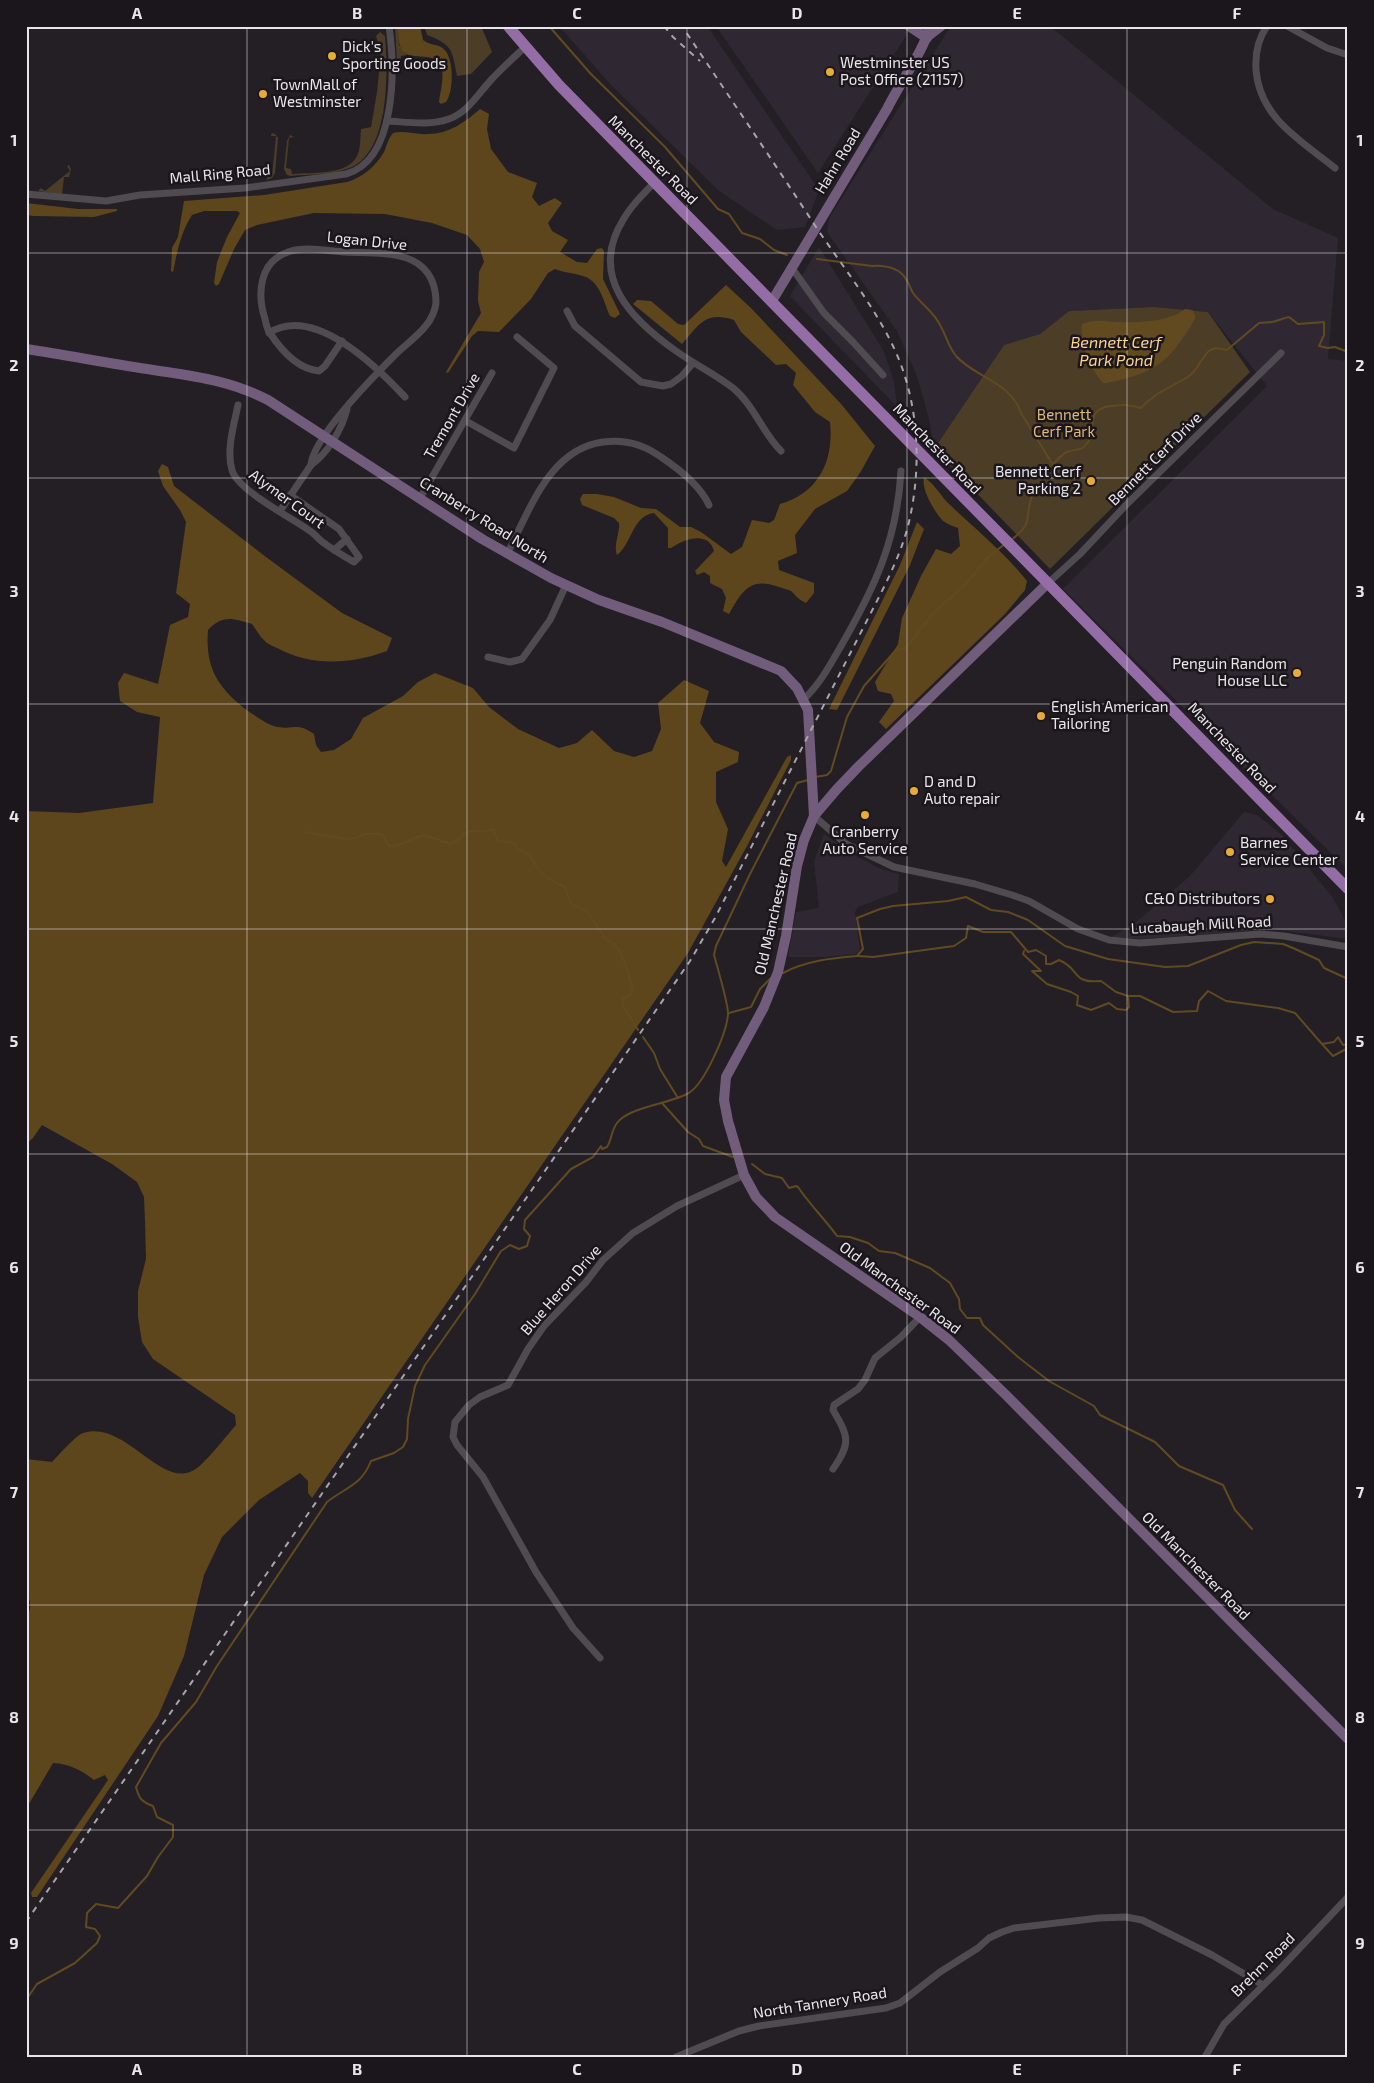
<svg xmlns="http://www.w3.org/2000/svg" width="1374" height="2083" viewBox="0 0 1374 2083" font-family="'Exo 2',sans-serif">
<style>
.built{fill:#2f2832}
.green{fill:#4b3d26}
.forest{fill:#5e461c}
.water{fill:#624a20}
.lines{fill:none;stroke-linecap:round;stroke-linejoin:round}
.stream{stroke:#624a20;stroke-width:2}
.street{stroke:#4f4b51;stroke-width:7}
.secondary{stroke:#725c7b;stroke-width:10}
.primary{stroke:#956da6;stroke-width:11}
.rail{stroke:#a8a4a9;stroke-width:2;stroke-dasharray:6 6;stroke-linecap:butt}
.grid{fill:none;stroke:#e9e6ea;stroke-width:1;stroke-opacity:0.55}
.poi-dot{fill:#e8ab37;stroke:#1a161b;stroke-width:2}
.labels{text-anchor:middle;stroke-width:5;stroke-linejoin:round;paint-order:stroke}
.poi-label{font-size:15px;fill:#e9e6ea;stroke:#1a161b;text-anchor:start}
.street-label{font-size:15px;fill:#e9e6ea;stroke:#1a161b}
.park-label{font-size:15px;fill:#e0b875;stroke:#1a161b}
.water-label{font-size:16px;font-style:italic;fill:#fbd28e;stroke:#1a161b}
.neatline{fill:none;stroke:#e9e6ea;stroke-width:2}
.grid-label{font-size:16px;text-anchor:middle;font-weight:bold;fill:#e9e6ea}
</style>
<rect width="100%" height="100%" fill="#231f25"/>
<g class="built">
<path d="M559,26H707L819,190L805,227L777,230L718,190L611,85Z"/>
<path d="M716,26H902L909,31L818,173Z"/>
<path d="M951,26H1050L1273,209L1338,238L1328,359L1348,361V870L1063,589L1267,386L1208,312L1154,307L1069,311L1040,334L1004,345L934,449L929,419L917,376L897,331L827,232L829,218Z"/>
<path d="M819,247L883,350L894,381L897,407L790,296Z"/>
<path d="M1244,812L1257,815L1282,835L1333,898L1348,926V939L1271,929L1141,939L1112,937L1140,919L1190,876Z"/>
<path d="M824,834L854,855L881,869L899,874L898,892L858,907L855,912L860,950L856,954L825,957H788L796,912L819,908L814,861Z"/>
</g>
<g class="green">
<path d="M395,26H398L399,45L407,55L401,56L400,64H397Z"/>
<path d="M424,26H481L492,52L471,74L457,76C452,50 453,45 427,35Z"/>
<path d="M380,32L385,36C388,72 390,149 352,167C334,175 310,174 291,176L287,175L284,169L287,141L290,135L294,137L289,138L286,168L291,169L292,174C310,172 347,176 357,156C361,148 360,138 361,129L371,127L377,92L381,51L376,36Z"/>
<path d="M272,133L275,134L278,138L275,173L272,178L267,180V176H272L276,136H271Z"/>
<path d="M69,165L71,169L69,177H64L62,195L38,191L41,188L45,191L70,171L67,166Z"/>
<path d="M1154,307L1208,312L1250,372L1050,569L934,449L1004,345L1040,334L1069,311Z"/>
</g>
<g class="forest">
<path d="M398,26H420L423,40C429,45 435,44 441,47C455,54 454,92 446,102L441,104L439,102C440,92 445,77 441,67C435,48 406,65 400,46C398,40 398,32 398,26Z"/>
<path d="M480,109L489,114L487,129L491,149L508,172L537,183L532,197L539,206L555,198L562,203L548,223L552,231L568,240L560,252L577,262L587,263L597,249L602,248L604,251L603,279L620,314L615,318L610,316C604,303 601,284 586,277C576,273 565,273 555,269L548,273L531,299L499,332L478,331L472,336L448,373L446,372L481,313L478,301L479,272L484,262L480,249L467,235L432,223L385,214L314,213L257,225L245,230L234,249L219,284L216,286L214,283L217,262L227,237L240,213L237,211H204L192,215C181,232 177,252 173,272L171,271L172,248L178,237L184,201L264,195L347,182C363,177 375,167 384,152C387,145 388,139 393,133C404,130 416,135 428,134C449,134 465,122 480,109Z"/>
<path d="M26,203L78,209H117V211L94,217L34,216L26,215Z"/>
<path d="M726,285L751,308L842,405L875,446L860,473L847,491L815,509L795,535L797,553L778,561L779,570L814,583V593L806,603C799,600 796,596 791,591C787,589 781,588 776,586C749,577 741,593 729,614L723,611L726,598L722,589L710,583V576L704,572L697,575L695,571L714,551C708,530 684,539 671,548H668V528L654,513C632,516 632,544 617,555C613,545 620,534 619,523L614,518L582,505L580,499L583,494H597L614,497L641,508L656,509L680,527H691L701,532L731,554L742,547L752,520L769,523L774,520L780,504C819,493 834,460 830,422L815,412L793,385L796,373L786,364L776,365L741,332L734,320C705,311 700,324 682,344L633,304L637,300L651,301L678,324L684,325Z"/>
<path d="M162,464L168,467L174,486L266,557L342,613L392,638L387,651C351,664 312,667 277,648C273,646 267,644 264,640C259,636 256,629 252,624C233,619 224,614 208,630C205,668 218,688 248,711C256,716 269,726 278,727C296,730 296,722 314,734L316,745L321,752L334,750L351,739L363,718L403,696L418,682L435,673L473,688L489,707L518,729L559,748L577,743L592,730L614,751L634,757L652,751L661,729L658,703L684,680L709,691L700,723L714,742L739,752L738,762L716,772V802L728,829L722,861L726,867L787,757L791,755V760L747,846L688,953L312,1498L308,1493V1481L300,1473L259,1500L222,1537L204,1575L184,1656L158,1716L37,1897H32L31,1893L108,1780L105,1775L94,1780C81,1770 70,1764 53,1763L26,1809V1621C30,1612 33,1602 26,1594V1459L52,1462C59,1455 75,1436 83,1433C125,1419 161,1490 194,1470C203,1466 228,1434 236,1425L235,1415L153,1359L142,1342L138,1317V1291L146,1259L145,1221L144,1197L137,1182L112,1164L42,1125L33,1138L26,1144V811L79,813L153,803L160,717L137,712L120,701L118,683L124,673L158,684L170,625L188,617L190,604L176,593L186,522L180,510L163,486L158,471Z"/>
<path d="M924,477C934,484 939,493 947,502C974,528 1004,552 1027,581L1025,590L1005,614L886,729L879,722L894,701L891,694L878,691L875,682L898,644L902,618L921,576L936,549L951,554L960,546L958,528C953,526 947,524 943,521C934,511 921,490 924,477Z"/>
<path d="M917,522L924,529L910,565L837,710L829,709L900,565Z"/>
</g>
<path class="water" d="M1185,309L1192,310L1195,314V319C1168,363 1158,372 1107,383H1103C1089,366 1080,347 1082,324C1095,318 1107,322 1120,322C1138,323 1172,321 1185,309Z"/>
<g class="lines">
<g class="stream">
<path d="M549,26L590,73L665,147L718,209L729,214L742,233L760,239L774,250L787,255"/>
<path d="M817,259L872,266C881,265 894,267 901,273C908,279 909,286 913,293C921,304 934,312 940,325C946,335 948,346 956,356C974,377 1010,381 1021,413L1053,465"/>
<path d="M1011,540C1036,522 1023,516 1033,494C1040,482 1055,458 1067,452C1073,449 1081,451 1085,446C1101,431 1081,410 1111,406C1122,405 1129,404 1141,408C1155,392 1172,387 1189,376C1198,370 1201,358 1209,351C1214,346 1221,349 1227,350L1259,323C1264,322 1268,323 1272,322C1278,321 1283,318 1289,317L1298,324L1324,322V335L1319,346L1328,348L1335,347L1348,352"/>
<path d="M815,777L827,775L831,771L847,717L864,686L896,650L906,648L935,611L965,585L988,557L1005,544"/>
<path d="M304,832L346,839L356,838L364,834H382L389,846C404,846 412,837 422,836C431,835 439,841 448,843C458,845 461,833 471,831C480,829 479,835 493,829L498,841L514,843L517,850C530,850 533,862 539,870C544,877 557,884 565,887C571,904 568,905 586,910L607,941C622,941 628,977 633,989L631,995L624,998L622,1004L638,1030"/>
<path d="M1024,951L1023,954L1041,971H1032L1047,984L1071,992L1078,996L1077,1005L1091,1010L1109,1003L1117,1009L1126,1010L1129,1007L1128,996"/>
<path d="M858,956L873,957L954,946L966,938L968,926L983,932H1011L1028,952L1036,950L1046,956V964H1051L1059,960C1081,969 1071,984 1101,981L1116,992L1128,996H1140L1173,1012L1197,1011L1199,1001L1208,991L1226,1001L1278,1008L1295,1013L1322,1044L1334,1042L1338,1037L1343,1045L1348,1044"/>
<path d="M783,973C805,961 832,958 857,956L863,949L857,918L880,909L893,906L948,901L966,897L991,910L1008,912L1028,920L1065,946L1108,959L1165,967L1188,966L1241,945L1254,942L1283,944L1293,948L1319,960L1324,968L1348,979"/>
<path d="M729,1013L751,1007L760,989L771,978"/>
<path d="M643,1037L654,1053L660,1069L678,1098"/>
<path d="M1322,1044L1333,1056L1348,1048"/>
<path d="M662,1103L688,1132L699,1139L703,1146L733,1157"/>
<path d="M752,1164L765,1174L782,1178L789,1188L796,1186L798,1187C810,1205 824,1218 837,1236L850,1237L868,1243L879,1251L895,1253L930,1268L950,1283L959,1299L960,1309L967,1318H980L983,1325L1018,1357L1049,1381L1094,1406L1100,1415L1155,1442L1179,1466L1223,1485L1235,1510L1252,1529"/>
<path d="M26,2000L37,1984L75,1963L97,1943L100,1936L95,1929L86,1927L87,1913L96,1904L118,1908L147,1876L158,1857L173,1837V1825L157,1817L153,1806C142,1802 139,1799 136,1787L161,1743L196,1702L217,1666L327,1502C346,1487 361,1486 371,1461L394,1453L403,1447L407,1439L408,1419L415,1386L425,1365L475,1294L501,1251L510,1245L519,1249L527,1246L530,1236L524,1229L525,1220L571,1169L593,1157L601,1146L602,1149L607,1147C612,1139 611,1131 617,1123C629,1107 668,1104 687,1094C704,1086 726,1034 728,1015C729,1006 717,966 714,955L716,946L750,874L797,783L808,780"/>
</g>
<g class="street">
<path d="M1267,26C1258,39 1255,54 1256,70C1260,118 1300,140 1335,168"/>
<path d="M1287,26L1327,48L1348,55"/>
<path d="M387,121C407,122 429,126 449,119C468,112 478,94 491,80C502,68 513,58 525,47"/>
<path d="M655,182C643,194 631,206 623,220C588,277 632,320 676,351C694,364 715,374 733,388C754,405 762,432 781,451"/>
<path d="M26,194L106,201L140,195L245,188L346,174C397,160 395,68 389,26"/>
<path d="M792,268L824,313L853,342L883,375"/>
<path d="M567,311L575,326L641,382L663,386L671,384L682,376L693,363"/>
<path d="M269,333C314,304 378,368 405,397"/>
<path d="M238,405C234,425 226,450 232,470C237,490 292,518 310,531C315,534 319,540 324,543C333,550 344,556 354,562L359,557L339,529L290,495"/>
<path d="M466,421L514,448L554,368L517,337"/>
<path d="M311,465C313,437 374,376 395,355C410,340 433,327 436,303C436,296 435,288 432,281C418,248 374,254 345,252C327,251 305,246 288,252C259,262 257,294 265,319C266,323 267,330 270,333C281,350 298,369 319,371L325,366L342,341"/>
<path d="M420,498L492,373"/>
<path d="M280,511L311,465C328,453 342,429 347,409"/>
<path d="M334,550L347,539"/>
<path d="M507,554C529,512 549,449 603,442C625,439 643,444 661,457C679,469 700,485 709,505"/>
<path d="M1047,584L1080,554L1126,505L1281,353"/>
<path d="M488,657L510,662L522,659L550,620L566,585"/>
<path d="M804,699C820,684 830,665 841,646C875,587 897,540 901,471"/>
<path d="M814,816L846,844L894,867L975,884L1012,895L1029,901L1078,929L1109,940L1140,943L1260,934L1284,936L1348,947"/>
<path d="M833,1469C851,1443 849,1437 833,1410L834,1405L858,1389L865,1380L875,1358L901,1337L920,1317"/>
<path d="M600,1658L573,1628L536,1572L483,1477L457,1445L453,1437L455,1422L469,1405L480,1397L508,1385L528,1349L544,1326L586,1282L603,1260L633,1233L677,1206L744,1175"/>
<path d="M676,2057L739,2031L759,2026L886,2008L900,2003L940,1972L978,1948L989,1938L1002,1932L1014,1928L1099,1918L1126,1917L1142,1920L1212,1955L1263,1985"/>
<path d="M1205,2057L1224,2024L1278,1971L1348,1897"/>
</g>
<g class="secondary">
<path d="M909,26L927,38"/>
<path d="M928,36L941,26"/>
<path d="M772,301L887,109C899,84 924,51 930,26"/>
<path d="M26,349C66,355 107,363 147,369C191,376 227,379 268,400L482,539L551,578L599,600L662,622L781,671L797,688L808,710L814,816"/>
<path d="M1047,584L859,766L837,789L814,816L804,840L797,866L786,936L778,972L764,1007L726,1077L724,1100L728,1121L744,1175L756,1197L775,1217L920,1317L949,1340L1006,1395L1348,1739"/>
</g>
<path class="primary" d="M508,26L559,85L1348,889"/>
<g class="rail">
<path d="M664,26L673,37L700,61"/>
<path d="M26,1922L690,961L715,918L881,593C892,571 902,549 908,526C923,466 919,397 891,342C870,300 840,263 814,224C771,158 726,92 682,26"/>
</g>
</g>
<path class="grid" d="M247,26V2057M467,26V2057M687,26V2057M907,26V2057M1127,26V2057M26,253H1348M26,478H1348M26,704H1348M26,929H1348M26,1154H1348M26,1380H1348M26,1605H1348M26,1830H1348"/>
<g class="poi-dot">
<circle cx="332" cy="56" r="5"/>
<circle cx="830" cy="72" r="5"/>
<circle cx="263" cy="94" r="5"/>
<circle cx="1091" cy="481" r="5"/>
<circle cx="1297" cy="673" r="5"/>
<circle cx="1041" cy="716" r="5"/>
<circle cx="914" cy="791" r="5"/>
<circle cx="865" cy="815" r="5"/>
<circle cx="1230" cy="852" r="5"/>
<circle cx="1270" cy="899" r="5"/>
</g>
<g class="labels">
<g class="poi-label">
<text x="342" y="52">Dick's<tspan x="342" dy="17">Sporting Goods</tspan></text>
<text x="840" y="68">Westminster US<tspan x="840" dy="17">Post Office (21157)</tspan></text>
<text x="273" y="90">TownMall of<tspan x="273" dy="17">Westminster</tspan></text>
<text x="1081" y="477" text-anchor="end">Bennett Cerf<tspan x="1081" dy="17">Parking 2</tspan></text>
<text x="1287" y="669" text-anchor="end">Penguin Random<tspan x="1287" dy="17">House LLC</tspan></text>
<text x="1051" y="712">English American<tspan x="1051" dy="17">Tailoring</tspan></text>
<text x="924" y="787">D and D<tspan x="924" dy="17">Auto repair</tspan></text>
<text x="865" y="837" text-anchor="middle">Cranberry<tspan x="865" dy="17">Auto Service</tspan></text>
<text x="1240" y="848">Barnes<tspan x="1240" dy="17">Service Center</tspan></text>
<text x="1260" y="904" text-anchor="end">C&amp;O Distributors</text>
</g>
<g class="street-label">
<text transform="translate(653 160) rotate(45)" y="5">Manchester Road</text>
<text transform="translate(838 161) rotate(-59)" y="5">Hahn Road</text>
<text transform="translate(220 174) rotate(-5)" y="5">Mall Ring Road</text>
<text transform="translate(367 241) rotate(6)" y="5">Logan Drive</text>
<text transform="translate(452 416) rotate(-60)" y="5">Tremont Drive</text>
<text transform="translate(937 449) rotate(46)" y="5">Manchester Road</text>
<text transform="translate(1155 459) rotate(-45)" y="5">Bennett Cerf Drive</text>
<text transform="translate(287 499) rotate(36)" y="5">Alymer Court</text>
<text transform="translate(484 520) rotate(32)" y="5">Cranberry Road North</text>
<text transform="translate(1232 748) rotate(46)" y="5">Manchester Road</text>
<text transform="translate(776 904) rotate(-77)" y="5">Old Manchester Road</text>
<text transform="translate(1201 925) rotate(-3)" y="5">Lucabaugh Mill Road</text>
<text transform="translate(900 1288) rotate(36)" y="5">Old Manchester Road</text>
<text transform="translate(561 1290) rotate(-49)" y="5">Blue Heron Drive</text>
<text transform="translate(1196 1566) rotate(45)" y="5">Old Manchester Road</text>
<text transform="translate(1263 1965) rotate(-45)" y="5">Brehm Road</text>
<text transform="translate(820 2003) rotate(-9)" y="5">North Tannery Road</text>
</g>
<g class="park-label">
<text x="1064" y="420">Bennett<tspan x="1064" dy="17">Cerf Park</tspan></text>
</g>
<g class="water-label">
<text x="1116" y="348">Bennett Cerf<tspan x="1116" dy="18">Park Pond</tspan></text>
</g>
</g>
<rect width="1374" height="2083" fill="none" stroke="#1a161b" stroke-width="55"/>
<rect x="28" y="28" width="1318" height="2028" class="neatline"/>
<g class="grid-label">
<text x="137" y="19">A</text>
<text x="357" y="19">B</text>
<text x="577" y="19">C</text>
<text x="797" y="19">D</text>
<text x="1017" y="19">E</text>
<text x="1237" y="19">F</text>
<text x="14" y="146">1</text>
<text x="1360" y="146">1</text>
<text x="14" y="371">2</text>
<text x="1360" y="371">2</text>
<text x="14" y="597">3</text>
<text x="1360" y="597">3</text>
<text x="14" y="822">4</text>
<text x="1360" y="822">4</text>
<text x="14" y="1047">5</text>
<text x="1360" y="1047">5</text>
<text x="14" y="1273">6</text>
<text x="1360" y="1273">6</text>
<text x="14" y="1498">7</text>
<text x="1360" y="1498">7</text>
<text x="14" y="1723">8</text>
<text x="1360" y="1723">8</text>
<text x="14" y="1949">9</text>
<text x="1360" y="1949">9</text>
<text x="137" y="2075">A</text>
<text x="357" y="2075">B</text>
<text x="577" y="2075">C</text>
<text x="797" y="2075">D</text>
<text x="1017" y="2075">E</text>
<text x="1237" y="2075">F</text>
</g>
</svg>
